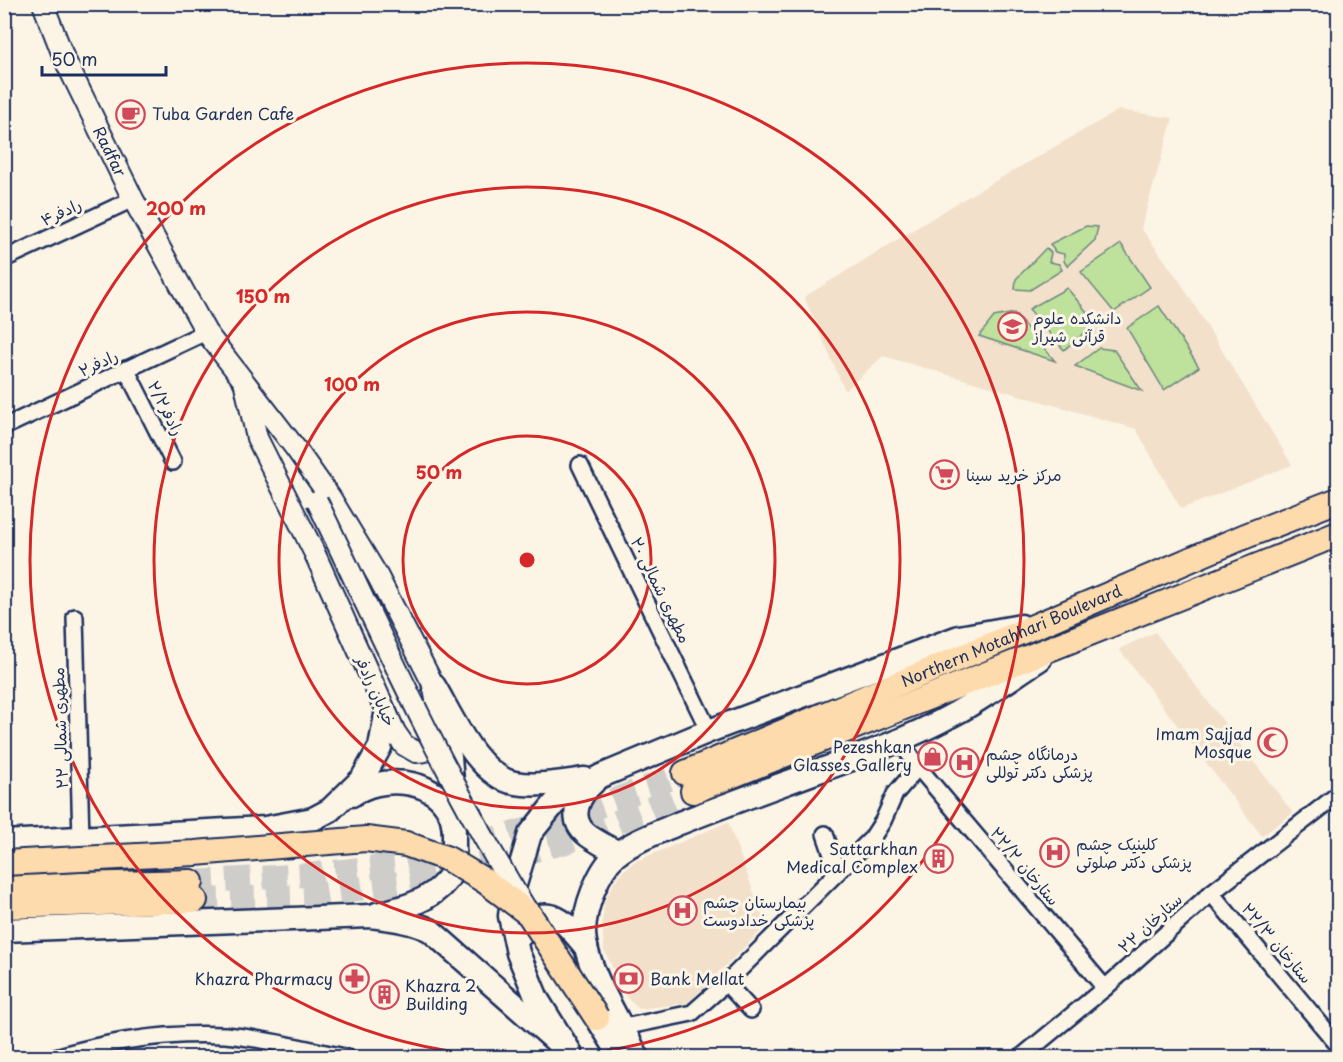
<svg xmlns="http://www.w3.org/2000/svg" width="1343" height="1062" viewBox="0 0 1343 1062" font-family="'Playpen Sans','Playpen Sans Arabic',sans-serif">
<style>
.built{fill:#f2e0cb}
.green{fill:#bee29c;stroke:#6c887d;stroke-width:1.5}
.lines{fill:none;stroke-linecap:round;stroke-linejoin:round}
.primary-tunnel{stroke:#cfcdca;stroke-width:24;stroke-dasharray:24 12;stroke-linecap:butt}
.minor-casing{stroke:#1b2f5e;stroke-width:20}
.tertiary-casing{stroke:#1b2f5e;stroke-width:24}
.secondary-casing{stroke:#1b2f5e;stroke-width:27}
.primary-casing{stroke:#1b2f5e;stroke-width:28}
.minor{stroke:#fcf5e5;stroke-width:15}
.tertiary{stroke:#fcf5e5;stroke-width:20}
.secondary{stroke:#fcf5e5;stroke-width:22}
.primary{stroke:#fedbac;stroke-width:24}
.tertiary-bridge-casing{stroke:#1b2f5e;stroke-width:24;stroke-linecap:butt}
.primary-bridge-casing{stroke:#1b2f5e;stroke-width:28;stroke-linecap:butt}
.tertiary-bridge{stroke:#fcf5e5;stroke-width:20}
.primary-bridge{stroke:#fedbac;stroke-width:24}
.ring{fill:none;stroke:#d62828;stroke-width:3}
.labels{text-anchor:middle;stroke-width:6;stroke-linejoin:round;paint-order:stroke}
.poi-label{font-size:16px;fill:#1b2f5e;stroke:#fcf5e5;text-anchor:start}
.street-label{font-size:16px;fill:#1b2f5e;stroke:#fcf5e5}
.centre{fill:#d62828;stroke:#fcf5e5;stroke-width:3}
.ring-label{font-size:18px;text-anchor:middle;font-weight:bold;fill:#d62828;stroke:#fcf5e5;stroke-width:6;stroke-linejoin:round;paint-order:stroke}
</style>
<rect width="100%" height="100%" fill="#fcf5e5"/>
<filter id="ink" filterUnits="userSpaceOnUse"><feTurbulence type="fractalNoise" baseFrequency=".0167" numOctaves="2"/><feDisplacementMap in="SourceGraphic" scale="12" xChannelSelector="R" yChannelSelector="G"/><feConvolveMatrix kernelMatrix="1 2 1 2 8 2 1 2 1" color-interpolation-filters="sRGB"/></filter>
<g filter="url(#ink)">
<g class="built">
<path d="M1119,110L1173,118L1141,228L1179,280L1292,465L1181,509L1136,429L883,356L845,391L804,297L962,200Z"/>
<path d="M1155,632L1293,813L1262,836L1119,649Z"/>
<path d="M728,822L766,926L688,1003L639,1009L627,998L604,950L602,921L605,900L615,881L623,871L634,862Z"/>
</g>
<g class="green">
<path d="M1086,226L1098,227L1095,240L1067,266L1064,261V254L1055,252L1050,244Z"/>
<path d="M1121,244L1150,287L1114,312L1081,272Z"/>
<path d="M1046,248L1051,253L1049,262L1059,264L1062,270L1030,290L1015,289L1016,279Z"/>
<path d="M1067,288L1096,323L1064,350L1029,309Z"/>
<path d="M1159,306L1199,367L1164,390L1127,328Z"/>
<path d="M1014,313L1055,361L979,336L994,317Z"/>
<path d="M1099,348L1114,350L1142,391L1075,366Z"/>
</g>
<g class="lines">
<g class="primary-tunnel">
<path d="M191,882L308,875L402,864L562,820L685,773"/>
<path d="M195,900L307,896L417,881L570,841L693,791"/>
</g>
<defs>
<g id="minor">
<path d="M4,259L133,199"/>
<path d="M126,369L173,462"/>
<path d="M4,427L206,332"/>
<path d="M580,465L709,731"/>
<path d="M75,617L81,839"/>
<path d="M899,739L918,767L1105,988"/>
<path d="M825,834L838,872"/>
<path d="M1211,893L1338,1045"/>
<path d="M726,983L751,1010"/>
<path d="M624,1027L692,1013L726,983L872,838L883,821L895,794L918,767"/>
<path d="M52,1058C108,1041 166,1032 225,1035C264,1038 310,1050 349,1058"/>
<path d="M1020,1058L1105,988L1211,893L1336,796L1338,799"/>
</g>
<g id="tertiary">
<path id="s1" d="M43,4L64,58L133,199L206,332L296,449L330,497L377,575L434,686L436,700"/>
<path d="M245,385L257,438L314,552L395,732L404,745L416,752C430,752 437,748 439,733"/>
</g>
<g id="secondary">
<path d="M434,686C452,716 477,776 515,783C537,787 563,782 585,779"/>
<path d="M439,708L450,757L452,781"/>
<path d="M593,783C579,795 568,817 585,833C594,841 608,847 618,853"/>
<path d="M352,795C379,775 432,777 449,811C455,822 454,835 454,847C455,860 455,871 446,881C429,902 402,908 377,914"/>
<path d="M4,842L265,828L313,819L330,810L362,779L380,747L386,715"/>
<path d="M4,930L370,916C391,919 411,921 430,930L556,1041"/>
<path d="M522,934C524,925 529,920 537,917C559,909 573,933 586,947"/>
<path d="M597,1018L622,1058"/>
<path d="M570,1052L537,999L518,953L510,916L514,888L530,834L554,804L563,796L601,776L709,731L959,637L1021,626"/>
<path d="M638,1058C622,1025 585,968 584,933C584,909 598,870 616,855C633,841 657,833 677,824C722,806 767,790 813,773C861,756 911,738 956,713C985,697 1012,677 1040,659"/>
</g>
<g id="primary">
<path id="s2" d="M685,773L1045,622L1243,537L1338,500"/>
<path d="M693,791L1338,534"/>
<path d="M4,887L191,882"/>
<path d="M4,906L195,900"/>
</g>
</defs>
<use href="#minor" class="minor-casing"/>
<use href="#tertiary" class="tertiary-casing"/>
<use href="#secondary" class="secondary-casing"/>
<use href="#primary" class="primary-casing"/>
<use href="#minor" class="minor"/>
<use href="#tertiary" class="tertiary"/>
<use href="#secondary" class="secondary"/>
<use href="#primary" class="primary"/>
<defs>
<path id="tertiary-bridge" d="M317,501C383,639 445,779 526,909"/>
<path id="primary-bridge" d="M4,863L195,853L366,839L406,844L448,859L485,881L529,914L597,1018"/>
</defs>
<use href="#tertiary-bridge" class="tertiary-bridge-casing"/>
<use href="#primary-bridge" class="primary-bridge-casing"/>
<use href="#tertiary-bridge" class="tertiary-bridge"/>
<use href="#primary-bridge" class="primary-bridge"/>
</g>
</g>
<g class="ring">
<circle cx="527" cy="560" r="124"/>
<circle cx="527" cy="560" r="248"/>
<circle cx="527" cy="560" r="373"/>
<circle cx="527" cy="560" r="497"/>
</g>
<defs>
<symbol id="cafe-ring" viewBox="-11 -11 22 22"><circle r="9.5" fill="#fcf5e5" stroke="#d1495b" stroke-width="1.5"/><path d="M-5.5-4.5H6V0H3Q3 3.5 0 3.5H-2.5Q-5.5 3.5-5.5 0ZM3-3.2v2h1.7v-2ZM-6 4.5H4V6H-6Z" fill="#d1495b"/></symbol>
<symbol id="university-ring" viewBox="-11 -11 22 22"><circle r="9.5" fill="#fcf5e5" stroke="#d1495b" stroke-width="1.5"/><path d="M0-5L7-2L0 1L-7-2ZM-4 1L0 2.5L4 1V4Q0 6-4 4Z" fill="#d1495b"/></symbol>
<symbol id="supermarket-ring" viewBox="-11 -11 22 22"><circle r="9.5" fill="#fcf5e5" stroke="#d1495b" stroke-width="1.5"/><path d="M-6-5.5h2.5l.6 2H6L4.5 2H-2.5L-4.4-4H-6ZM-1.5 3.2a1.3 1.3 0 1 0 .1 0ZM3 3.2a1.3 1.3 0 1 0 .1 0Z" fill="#d1495b"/></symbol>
<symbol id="mosque-ring" viewBox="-11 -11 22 22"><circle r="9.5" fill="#fcf5e5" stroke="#d1495b" stroke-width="1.5"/><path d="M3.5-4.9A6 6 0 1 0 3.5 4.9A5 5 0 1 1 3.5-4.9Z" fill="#d1495b"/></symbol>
<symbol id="shop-ring" viewBox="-11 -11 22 22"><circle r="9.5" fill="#fcf5e5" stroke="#d1495b" stroke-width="1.5"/><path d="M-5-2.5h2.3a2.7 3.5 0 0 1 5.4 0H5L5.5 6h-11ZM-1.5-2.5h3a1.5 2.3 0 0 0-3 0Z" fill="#d1495b"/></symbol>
<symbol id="hospital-ring" viewBox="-11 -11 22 22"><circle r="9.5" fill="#fcf5e5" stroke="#d1495b" stroke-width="1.5"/><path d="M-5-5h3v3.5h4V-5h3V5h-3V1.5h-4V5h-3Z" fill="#d1495b"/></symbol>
<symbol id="building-ring" viewBox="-11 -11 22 22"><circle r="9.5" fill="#fcf5e5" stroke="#d1495b" stroke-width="1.5"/><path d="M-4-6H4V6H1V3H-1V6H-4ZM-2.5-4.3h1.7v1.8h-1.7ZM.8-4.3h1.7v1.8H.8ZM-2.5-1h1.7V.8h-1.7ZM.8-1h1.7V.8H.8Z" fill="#d1495b"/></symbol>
<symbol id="pharmacy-ring" viewBox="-11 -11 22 22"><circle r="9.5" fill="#fcf5e5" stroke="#d1495b" stroke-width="1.5"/><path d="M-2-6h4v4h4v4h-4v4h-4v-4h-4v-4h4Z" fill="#d1495b"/></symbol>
<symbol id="bank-ring" viewBox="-11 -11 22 22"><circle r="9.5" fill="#fcf5e5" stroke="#d1495b" stroke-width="1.5"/><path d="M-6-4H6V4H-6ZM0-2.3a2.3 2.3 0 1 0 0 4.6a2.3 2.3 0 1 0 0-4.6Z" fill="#d1495b"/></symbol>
</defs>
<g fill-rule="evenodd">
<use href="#cafe-ring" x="114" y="98" width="33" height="33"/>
<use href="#university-ring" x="996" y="310" width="33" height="33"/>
<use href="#supermarket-ring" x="928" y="458" width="33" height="33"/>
<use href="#mosque-ring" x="1256" y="726" width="33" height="33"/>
<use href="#shop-ring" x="916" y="740" width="33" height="33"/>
<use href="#hospital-ring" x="948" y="746" width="33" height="33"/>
<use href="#hospital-ring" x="1038" y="836" width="33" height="33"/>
<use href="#building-ring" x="922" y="842" width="33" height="33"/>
<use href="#hospital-ring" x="666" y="894" width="33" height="33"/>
<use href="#pharmacy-ring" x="338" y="962" width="33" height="33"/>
<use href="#bank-ring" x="612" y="962" width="33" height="33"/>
<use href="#building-ring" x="368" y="978" width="33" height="33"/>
</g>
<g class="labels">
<g class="poi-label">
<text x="152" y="120">Tuba Garden Cafe</text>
<text x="1033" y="324">دانشکده علوم<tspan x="1033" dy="18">قرآنی شیراز</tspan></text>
<text x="966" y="481">مرکز خرید سینا</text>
<text x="1252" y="740" text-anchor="end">Imam Sajjad<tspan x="1252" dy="18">Mosque</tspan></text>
<text x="912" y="753" text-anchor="end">Pezeshkan<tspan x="912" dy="18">Glasses Gallery</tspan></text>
<text x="986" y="760">درمانگاه چشم<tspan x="986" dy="18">پزشكی دكتر توللی</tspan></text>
<text x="1076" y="850">کلینیک چشم<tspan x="1076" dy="18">پزشکی دکتر صلوتی</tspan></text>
<text x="918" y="855" text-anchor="end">Sattarkhan<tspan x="918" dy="18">Medical Complex</tspan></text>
<text x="703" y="908">بیمارستان چشم<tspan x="703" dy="18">پزشکی خدادوست</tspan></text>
<text x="333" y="985" text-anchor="end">Khazra Pharmacy</text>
<text x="650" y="985">Bank Mellat</text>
<text x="405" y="992">Khazra 2<tspan x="405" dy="18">Building</tspan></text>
</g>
<g class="street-label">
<text dy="6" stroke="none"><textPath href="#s1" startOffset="162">Radfar</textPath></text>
<text transform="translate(61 212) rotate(-25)" y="6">رادفر۴</text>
<text transform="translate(98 363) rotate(-25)" y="6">رادفر۲</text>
<text transform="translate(166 408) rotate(63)" y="6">رادفر۲/۲</text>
<text transform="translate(661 590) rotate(64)" y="6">۲۰ مطهری شمالی</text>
<text dy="6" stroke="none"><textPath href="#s2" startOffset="354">Northern Motahhari Boulevard</textPath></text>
<text transform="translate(376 691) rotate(66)" y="6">خیابان رادفر</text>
<text transform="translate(60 728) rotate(-92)" y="6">مطهرى شمالى ۲۲</text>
<text transform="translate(1025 866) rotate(50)" y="6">۲۲/۲ ستارخان</text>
<text transform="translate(1150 923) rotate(-42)" y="6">۲۲ ستارخان</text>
<text transform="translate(1277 943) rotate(50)" y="6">۲۲/۳ ستارخان</text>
</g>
</g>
<circle cx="527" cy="560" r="9" class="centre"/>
<g class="ring-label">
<text x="176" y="215">200 m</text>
<text x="263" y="303">150 m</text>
<text x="352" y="391">100 m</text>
<text x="439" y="479">50 m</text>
</g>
<rect width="1343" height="1062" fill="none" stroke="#fcf5e5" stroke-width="24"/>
<rect x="12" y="12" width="1319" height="1038" fill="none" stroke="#1b2f5e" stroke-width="2" filter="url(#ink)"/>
<path d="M42 66v9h124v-9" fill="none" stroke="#1b2f5e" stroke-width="3"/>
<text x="51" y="66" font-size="18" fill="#1b2f5e" stroke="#fcf5e5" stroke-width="4.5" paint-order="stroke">50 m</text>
</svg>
